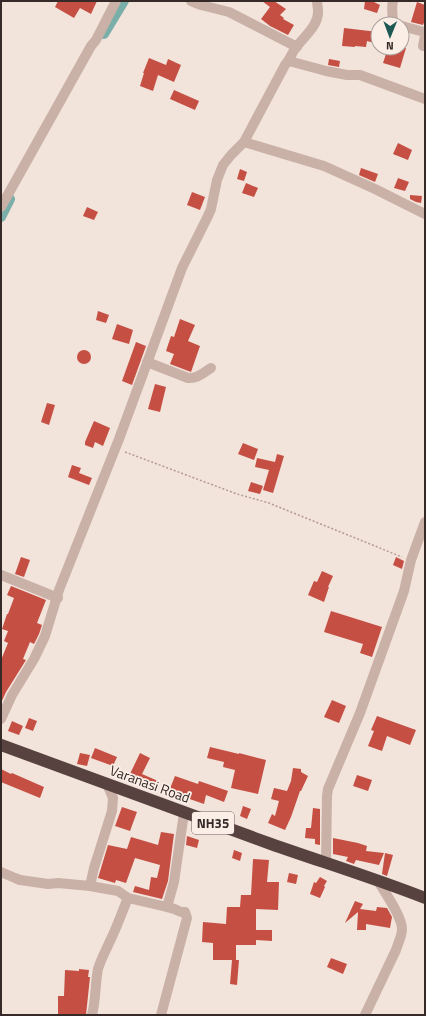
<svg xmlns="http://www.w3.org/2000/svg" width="426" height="1016" viewBox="0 0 426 1016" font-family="'Titillium Web',sans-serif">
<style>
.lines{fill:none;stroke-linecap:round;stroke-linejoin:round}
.canal{stroke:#7aafa9;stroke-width:10}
.building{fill:#c64f44}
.path{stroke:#b69b91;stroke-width:1.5;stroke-dasharray:2 2;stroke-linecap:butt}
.minor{stroke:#cab1a7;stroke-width:10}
.highway{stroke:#57423f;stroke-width:12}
.labels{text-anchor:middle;stroke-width:3.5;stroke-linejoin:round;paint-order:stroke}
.shield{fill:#faeee7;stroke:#716561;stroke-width:1}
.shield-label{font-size:13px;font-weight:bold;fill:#362a28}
.street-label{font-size:14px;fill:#362a28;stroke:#faeee7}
</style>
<rect width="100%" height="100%" fill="#f2e3db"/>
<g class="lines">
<g class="canal">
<path d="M104,34L124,1"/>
<path d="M1,217L10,199"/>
</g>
</g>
<g class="building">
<path d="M58,1H97L91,14L80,8L74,18L55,7Z"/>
<path d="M262,1H274L286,9L280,15L284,18L283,19L294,25L288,35L270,26L261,19L270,7Z"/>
<path d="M365,1L374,2L380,5L377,13L364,9Z"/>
<path d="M417,2L425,5V20L423,25L411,22Z"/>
<path d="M344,28L378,32V44L367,41L366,47L355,46V47L342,46Z"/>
<path d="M388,48H406L400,68L383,63Z"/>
<path d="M149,58L166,65L168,59L181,65L174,82L158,75L153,91L140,86L144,73H143Z"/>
<path d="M329,59L340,61L339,67L328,65Z"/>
<path d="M174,90L199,101L195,110L170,99Z"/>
<path d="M398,143L412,150L408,160L393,154Z"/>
<path d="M361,168L378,174L375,182L359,175Z"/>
<path d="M240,169L247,172L244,181L237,179Z"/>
<path d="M398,178L409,182L405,191L394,188Z"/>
<path d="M246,183L258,188L254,197L242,193Z"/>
<path d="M192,192L205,197L200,210L187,205Z"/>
<path d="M410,195L422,196L421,203L416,202L410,199Z"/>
<path d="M87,207L98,212L94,220L83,216Z"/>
<path d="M98,311L109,315L106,323L96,320Z"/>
<path d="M180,319L195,325L188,341L200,346L191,372L170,364L174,354L166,351L171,336L174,337Z"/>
<path d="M117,324L133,330L129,344L112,339Z"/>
<path d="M136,342L146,346L132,385L122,381Z"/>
<circle cx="84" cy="357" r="7"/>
<path d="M155,384L166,387L160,412L148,409Z"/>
<path d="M47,403L55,405L49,425L41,422Z"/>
<path d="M94,421L110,428L103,446L95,442L93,448L85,445V442Z"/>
<path d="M243,443L258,449L254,460L238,454Z"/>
<path d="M277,454L284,456L273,493L263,490L269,470L255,467L257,458L275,462Z"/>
<path d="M72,465L81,468L79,473L92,478L89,485L68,477Z"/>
<path d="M251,482L263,486L260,494L248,491Z"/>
<path d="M21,557L30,560L24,577L15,574Z"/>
<path d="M396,557L404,561L402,569L393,565Z"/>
<path d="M322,571L333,576L328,587H329L324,602L308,595L314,581L317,582Z"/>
<path d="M11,586L46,600L37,623L42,625L39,634L34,644L30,642L23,659L26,660L6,692L1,703V660L8,643L4,641L8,631L2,629L7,614H8L14,598L7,595Z"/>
<path d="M331,611L382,627L372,657L360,653L363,644L324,632Z"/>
<path d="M332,700L346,706L339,723L324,717Z"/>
<path d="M377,716L416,730L410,745L387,736L382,751L368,746L374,731L371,730Z"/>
<path d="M29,718L37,721L33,731L25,728Z"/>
<path d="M12,721L23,726L19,735L8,731Z"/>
<path d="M210,747L239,754V753L266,760L258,794L231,788L235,770L223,767L224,762L207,758Z"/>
<path d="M95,748L117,757L113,766L91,758Z"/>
<path d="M80,753L90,755L87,766L77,764Z"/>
<path d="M140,753L150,758L142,774L158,781L155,787L129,776Z"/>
<path d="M293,768L301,769V772L308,776L301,791H300L291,817L285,830L268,823L272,814L275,816L279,801L271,799L274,788L287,791L291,781Z"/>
<path d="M1,769L11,774L12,773L44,787L40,798L1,782Z"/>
<path d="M357,775L372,780L368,791L353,786Z"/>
<path d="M175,776L198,784L199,781L228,791L224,802L206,795L204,804L181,796V795L169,791Z"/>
<path d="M243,806L251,809L247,819L240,816Z"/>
<path d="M122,807L137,812L130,831L115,826Z"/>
<path d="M313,808L320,809V845L315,844V839L305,838L306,828H311Z"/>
<path d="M161,832L174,834L168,881L162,899L133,892L135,886L149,890L151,877L157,878L160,865L135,858L126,883L116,880L115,883L98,878L108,845L127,849L131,837L158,845Z"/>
<path d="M187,836L199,840L197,848L186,845Z"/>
<path d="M333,838L358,843L367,846L366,851L384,853L379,865L356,860L354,864L346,861L348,857L333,854Z"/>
<path d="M234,850L242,853L240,861L232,858Z"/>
<path d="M385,853L393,855L387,876L382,874Z"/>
<path d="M253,859L269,860L267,882H279L278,910L256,909V930H272V941L256,940V945H236V960H234H239L237,985L230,984L232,960H213V943L202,942L203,922L226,924L227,907H240L241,895H251Z"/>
<path d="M289,873L298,875L296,884L287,882Z"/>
<path d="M320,877L327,881L324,886L325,887L320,898L310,894L314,882L316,883Z"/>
<path d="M355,901L363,904L360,909L376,911L377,907L387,908L392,917L390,928L366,924V930H357L358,912L345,923Z"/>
<path d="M331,958L347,964L343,974L327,967Z"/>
<path d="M79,969L89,970L88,977H90L86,1015L58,1014V996H64L65,970L79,971Z"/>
</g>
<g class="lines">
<path class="path" d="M125,452L237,494L269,503L402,557"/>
<g class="minor">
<path d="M191,1L201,5L229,12L297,47"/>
<path d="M393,1C391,9 393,15 393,23L395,24"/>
<path d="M402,26L424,32L425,36L423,46"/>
<path d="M289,61L326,71L347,75H360L425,99"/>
<path d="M244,142L324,166L375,189L425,214"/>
<path d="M1,207L91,46L96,40L116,1"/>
<path d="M147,362L188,378C197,379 203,373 211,368"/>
<path d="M1,575L58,598"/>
<path d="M1,719L12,695L34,659L45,636L59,590L119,439L182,268L208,216L211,209L217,180L223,165L231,155L244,142L285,65C290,60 291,54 295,49C303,37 319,26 318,11C318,7 317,4 317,1"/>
<path d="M326,863L327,796L328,789L360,713L404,591L411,560L425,522"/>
<path d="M1,872L15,878L20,880L48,884L58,883L90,886L118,891L128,898L167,907C173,908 176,909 181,912H185L187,918L161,1015"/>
<path d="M90,886L94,868L112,811L113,798L107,784"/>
<path d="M167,907L174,882L184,813"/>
<path d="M92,1015C96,1000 95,984 98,969C101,959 106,950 110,941C117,927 122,912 128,898"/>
<path d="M365,1015L396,950C398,943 402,936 402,929C402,916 385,893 378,881"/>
</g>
<path class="highway" d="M1,745C91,778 181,811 271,844C322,862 374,878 425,898"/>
</g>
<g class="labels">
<rect class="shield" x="192" y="812" width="42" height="22" rx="3"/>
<g class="shield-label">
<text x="213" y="828">NH35</text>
</g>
<g class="street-label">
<text transform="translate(150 784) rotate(20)" y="5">Varanasi Road</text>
</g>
</g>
<rect width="426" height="1016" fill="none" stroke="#362a28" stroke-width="4"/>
<g transform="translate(390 36) rotate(181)"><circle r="19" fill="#faeee7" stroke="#aca09b"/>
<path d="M0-3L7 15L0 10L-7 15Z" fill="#1d5853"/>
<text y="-6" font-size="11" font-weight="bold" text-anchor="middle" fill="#362a28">N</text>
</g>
</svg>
